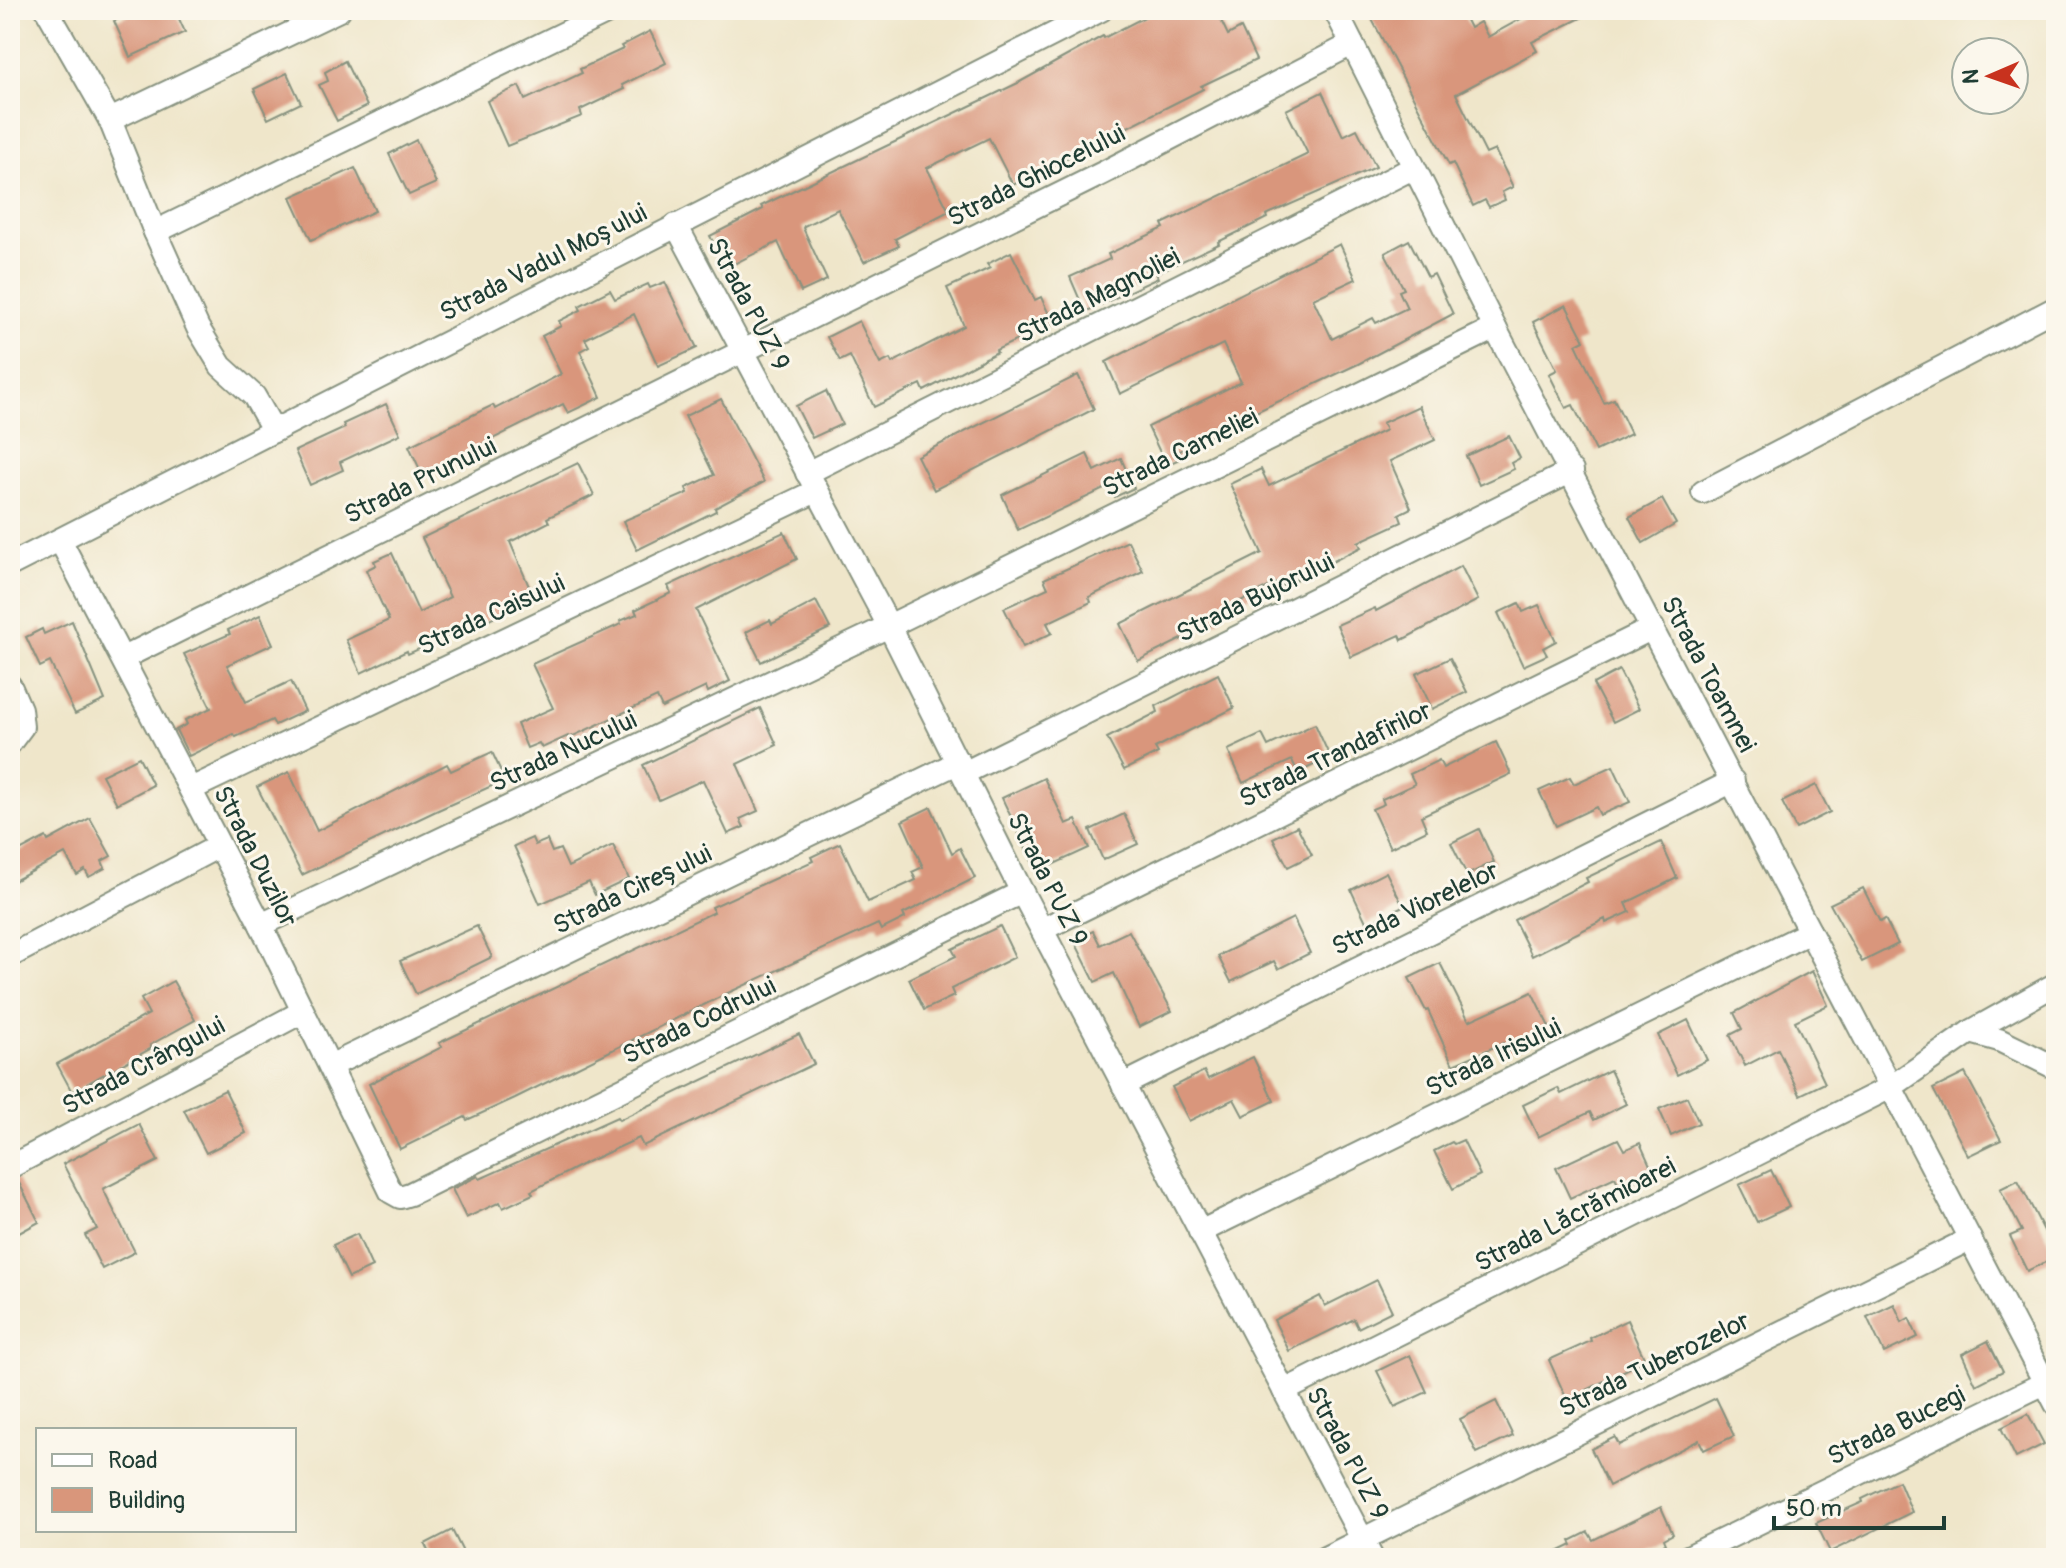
<svg xmlns="http://www.w3.org/2000/svg" width="2066" height="1568" viewBox="0 0 2066 1568" font-family="Pangolin,sans-serif">
<style>
.building{fill:#d9967b}
.lines{fill:none;stroke-linecap:round;stroke-linejoin:round}
.street-casing{stroke:#87927f;stroke-width:26}
.street{stroke:#fff;stroke-width:22}
.labels{text-anchor:middle;stroke-width:6;stroke-linejoin:round;paint-order:stroke}
.street-label{font-size:26px;fill:#1f3d34;stroke:#fbf7ec}
</style>
<rect width="100%" height="100%" fill="#fbf7ec"/>
<filter id="ink" filterUnits="userSpaceOnUse"><feTurbulence type="fractalNoise" baseFrequency=".0125" numOctaves="2"/><feDisplacementMap in="SourceGraphic" scale="16" xChannelSelector="R" yChannelSelector="G"/><feConvolveMatrix kernelMatrix="1 2 1 2 8 2 1 2 1" color-interpolation-filters="sRGB"/></filter>
<filter id="wash" filterUnits="userSpaceOnUse"><feTurbulence type="fractalNoise" baseFrequency=".006" numOctaves="4" result="noise"/><feDisplacementMap in="SourceGraphic" scale="32" xChannelSelector="R" yChannelSelector="G"/><feGaussianBlur stdDeviation="1.8" result="paint"/><feColorMatrix in="noise" values="0 0 0 0 0 0 0 0 0 0 0 0 0 0 0 0 0 1.4 0 .05"/><feComposite in="paint" operator="in"/></filter>
<g filter="url(#wash)">
<rect width="100%" height="100%" fill="#efe6ca"/>
<g id="blocks">
<g class="building">
<path d="M138,10H175L185,32L130,57L114,21Z"/>
<path d="M1158,10H1216L1228,35L1241,28L1256,60L1201,86L1203,89L1013,185L989,138L927,168L949,211L895,239L899,246L864,262L838,209L804,226L803,228L827,280L801,292L778,242L726,268L710,236L763,209L761,206L1018,83L1103,36L1104,38Z"/>
<path d="M1367,10H1461L1470,28L1480,22L1488,37L1537,10H1597L1532,42L1537,51L1456,94L1486,154L1495,150L1513,187L1502,192L1505,200L1489,207L1485,200L1473,206L1453,163L1449,165Z"/>
<path d="M650,31L666,63L622,85L624,89L580,110L582,116L507,146L487,101L519,86L525,100L582,73L580,69L623,49L621,46Z"/>
<path d="M345,61L367,106L337,121L319,85L328,81L325,72Z"/>
<path d="M287,73L301,103L268,119L254,89Z"/>
<path d="M1322,92L1343,136L1357,129L1376,167L1266,215L1267,218L1218,242L1219,244L1156,273L1158,278L1085,312L1070,277L1110,259L1108,254L1164,228L1162,224L1308,154L1286,110Z"/>
<path d="M416,140L436,183L409,195L389,154Z"/>
<path d="M355,168L375,211L311,240L291,197Z"/>
<path d="M1409,240L1428,277L1434,274L1453,314L1358,364L1241,419L1244,426L1216,438L1214,434L1179,451L1182,458L1166,465L1148,427L1241,382L1223,344L1120,394L1106,362L1340,244L1356,279L1313,299L1332,339L1373,318L1376,323L1407,308L1399,291L1404,289L1385,253Z"/>
<path d="M1011,252L1035,300L1041,297L1053,323L996,350L997,352L924,391L921,384L874,407L850,356L840,361L827,337L859,321L880,364L890,359L892,363L964,326L947,288L990,268L987,264Z"/>
<path d="M665,282L697,348L658,366L634,314L585,339L589,346L580,351L601,397L568,413L563,404L422,474L409,446L493,405L495,409L561,374L542,336L561,326L559,321L581,310L579,306L610,290L615,299L648,284L650,288Z"/>
<path d="M1566,305L1584,340L1576,344L1604,403L1614,399L1631,434L1596,451L1573,405L1566,408L1549,374L1557,370L1533,322Z"/>
<path d="M1078,375L1094,409L934,490L917,456Z"/>
<path d="M826,391L842,424L812,438L796,406Z"/>
<path d="M721,399L764,482L715,508L716,511L637,550L623,521L688,493L686,488L714,475L685,416Z"/>
<path d="M386,404L400,434L340,462L343,470L310,485L295,451L345,428L343,424Z"/>
<path d="M1419,406L1435,440L1390,461L1411,508L1399,514L1402,522L1358,542L1361,547L1322,567L1283,586L1280,581L1217,613L1220,620L1138,661L1120,624L1262,553L1230,484L1261,469L1269,486L1386,430L1382,423Z"/>
<path d="M1509,436L1520,458L1511,463L1514,469L1479,485L1466,456Z"/>
<path d="M1087,454L1095,471L1121,458L1134,488L1115,497L1110,486L1018,530L1002,495Z"/>
<path d="M578,463L594,495L547,518L549,522L510,542L534,598L452,638L450,635L408,654L407,651L361,673L346,640L389,620L366,570L376,565L374,561L392,553L419,613L450,597L422,538Z"/>
<path d="M1662,499L1676,524L1643,543L1629,517Z"/>
<path d="M784,532L797,559L696,610L730,681L708,692L706,687L662,708L657,697L569,738L568,736L542,748L539,743L527,748L517,724L553,708L532,664L621,624L620,621L637,614L635,610L671,593L668,586Z"/>
<path d="M1128,541L1143,571L1089,597L1091,602L1047,623L1052,633L1023,647L1004,608L1048,588L1044,579Z"/>
<path d="M1461,566L1478,600L1402,640L1400,635L1351,657L1337,625L1375,608L1376,611Z"/>
<path d="M816,601L830,628L761,662L746,632L770,620L772,624Z"/>
<path d="M1519,603L1523,612L1539,605L1556,641L1543,648L1547,655L1523,666L1498,613Z"/>
<path d="M260,615L273,644L227,665L246,702L291,681L305,711L275,725L272,720L236,737L234,734L189,756L176,730L187,724L185,720L211,708L184,654L230,634L228,630Z"/>
<path d="M72,621L105,700L75,714L50,662L40,667L26,637L42,629L44,634Z"/>
<path d="M1450,658L1467,692L1432,709L1416,674Z"/>
<path d="M1619,670L1639,709L1613,722L1593,684Z"/>
<path d="M1218,674L1234,708L1155,748L1158,753L1124,770L1107,738L1158,712L1156,706Z"/>
<path d="M760,708L777,745L737,764L758,811L740,819L744,827L728,834L703,780L659,800L643,765Z"/>
<path d="M1315,724L1330,757L1298,773L1292,760L1243,783L1228,750L1262,734L1268,746Z"/>
<path d="M1496,742L1511,774L1421,816L1427,830L1390,848L1372,809L1384,804L1382,799L1415,784L1410,774L1439,760L1443,768Z"/>
<path d="M492,752L505,780L436,811L302,875L257,787L289,772L317,831L447,764L451,771Z"/>
<path d="M139,757L153,785L117,804L102,775Z"/>
<path d="M1613,766L1630,802L1600,815L1596,807L1556,826L1539,791L1570,777L1574,784Z"/>
<path d="M1044,778L1066,824L1076,820L1089,848L1037,872L1002,798Z"/>
<path d="M1816,785L1830,812L1796,829L1782,802Z"/>
<path d="M931,807L952,853L960,848L975,878L903,914L905,918L881,930L878,924L730,992L515,1098L467,1120L465,1117L400,1149L369,1084L442,1047L439,1043L714,912L712,907L813,861L811,857L840,843L868,902L916,880L912,872L923,867L902,821Z"/>
<path d="M1124,814L1138,844L1103,860L1090,830Z"/>
<path d="M90,818L111,856L102,861L105,868L89,877L85,870L77,875L65,854L10,883V856L46,837L48,841Z"/>
<path d="M1297,826L1312,855L1288,867L1273,838Z"/>
<path d="M1479,829L1494,862L1467,875L1451,843Z"/>
<path d="M532,838L535,845L547,840L552,852L560,849L568,867L613,845L629,879L595,895L589,882L540,904L514,846Z"/>
<path d="M1661,842L1677,878L1626,903L1630,912L1606,923L1605,919L1532,956L1514,920L1588,882L1586,878Z"/>
<path d="M1386,872L1403,906L1367,924L1351,890Z"/>
<path d="M1863,888L1880,922L1885,919L1898,944L1862,962L1830,904Z"/>
<path d="M1293,918L1310,953L1278,969L1274,961L1231,982L1218,956Z"/>
<path d="M477,926L492,957L416,994L400,961Z"/>
<path d="M1000,926L1015,957L951,989L954,996L924,1010L909,979L956,956L952,949Z"/>
<path d="M1093,931L1100,945L1129,931L1172,1011L1139,1027L1114,973L1095,982L1074,940Z"/>
<path d="M1440,963L1469,1021L1532,992L1551,1031L1507,1052L1503,1043L1453,1065L1428,1010L1426,1011L1409,978Z"/>
<path d="M1812,971L1828,1005L1795,1021L1825,1083L1800,1095L1778,1049L1745,1066L1730,1035L1742,1029L1734,1013Z"/>
<path d="M173,981L195,1020L150,1045L152,1048L72,1092L57,1064L149,1014L141,999Z"/>
<path d="M1688,1020L1707,1060L1677,1075L1658,1035Z"/>
<path d="M799,1034L814,1064L643,1146L639,1138L587,1162L531,1191L533,1194L503,1208L500,1202L466,1218L452,1189L478,1176L480,1179L617,1117L619,1120Z"/>
<path d="M1253,1057L1274,1101L1243,1116L1234,1099L1189,1121L1172,1087L1204,1071L1208,1079Z"/>
<path d="M1610,1070L1626,1104L1594,1120L1590,1112L1538,1137L1523,1105L1558,1088L1561,1094Z"/>
<path d="M1965,1073L2001,1140L1968,1156L1933,1089Z"/>
<path d="M225,1090L246,1133L206,1153L184,1110Z"/>
<path d="M1687,1097L1699,1123L1671,1136L1659,1109Z"/>
<path d="M139,1124L158,1161L103,1189L135,1252L102,1269L85,1235L97,1229L63,1164Z"/>
<path d="M1618,1139L1624,1150L1640,1143L1653,1172L1620,1187L1615,1177L1570,1198L1556,1168Z"/>
<path d="M1463,1140L1480,1175L1453,1189L1434,1151L1452,1142L1454,1144Z"/>
<path d="M1771,1170L1789,1207L1757,1222L1739,1185Z"/>
<path d="M17,1179L39,1222L10,1238V1181Z"/>
<path d="M2018,1180L2056,1254V1257L2027,1271L2010,1236L2022,1231L2000,1189Z"/>
<path d="M357,1234L372,1267L349,1278L333,1245Z"/>
<path d="M1377,1280L1392,1311L1358,1328L1354,1319L1289,1351L1274,1320L1320,1296L1325,1306Z"/>
<path d="M1894,1304L1902,1322L1909,1318L1918,1337L1884,1353L1867,1317Z"/>
<path d="M1627,1320L1645,1360L1585,1391L1590,1402L1572,1411L1549,1360L1591,1341L1590,1338Z"/>
<path d="M1988,1341L2003,1371L1976,1385L1962,1354Z"/>
<path d="M1410,1355L1427,1392L1395,1407L1377,1371Z"/>
<path d="M1716,1398L1734,1436L1704,1450L1699,1440L1609,1486L1591,1449L1615,1437L1619,1445Z"/>
<path d="M1496,1401L1513,1436L1477,1453L1460,1419Z"/>
<path d="M2028,1414L2044,1444L2016,1458L2001,1428Z"/>
<path d="M1899,1481L1912,1512L1830,1552L1816,1523L1863,1502L1862,1499Z"/>
<path d="M1661,1507L1673,1534L1664,1539L1666,1544L1629,1558H1545L1572,1545L1570,1541L1588,1532L1593,1540Z"/>
<path d="M452,1530L466,1558H431L425,1544Z"/>
</g>
</g>
</g>
<g filter="url(#ink)">
<use href="#blocks" fill-opacity="0" stroke="#87927f" stroke-width="2"/>
<g class="lines">
<defs>
<g id="street">
<path d="M47,10L110,120L155,232L198,328L221,366L254,396L274,431"/>
<path d="M1335,10L1495,328L2056,1404"/>
<path d="M110,120L339,10"/>
<path d="M676,225L889,626L1022,892L1372,1558"/>
<path d="M155,232L612,10"/>
<path d="M807,473L1413,168"/>
<path d="M1703,492L2056,308"/>
<path d="M60,540L261,925L391,1192L400,1197L410,1194L1022,892"/>
<path d="M10,565L1101,10"/>
<path d="M123,658L1103,173L1352,44"/>
<path d="M10,686L20,709L22,727L10,743"/>
<path d="M964,773L1572,471"/>
<path d="M191,789L816,491"/>
<path d="M261,925L889,626L1495,328"/>
<path d="M1043,929L1653,628"/>
<path d="M10,956L219,846"/>
<path d="M1970,1032L1999,1040L2056,1068"/>
<path d="M330,1066L959,762"/>
<path d="M1123,1085L1733,781"/>
<path d="M10,1167L302,1012"/>
<path d="M1200,1232L1810,932"/>
<path d="M1284,1391L1891,1087L1970,1032L2056,984"/>
<path d="M1325,1558L1970,1239"/>
<path d="M1686,1558L2055,1378"/>
</g>
</defs>
<use href="#street" class="street-casing"/>
<use href="#street" class="street"/>
</g>
</g>
<g class="labels">
<g class="street-label">
<text transform="translate(1036 175) rotate(-27)" y="9">Strada Ghiocelului</text>
<text transform="translate(543 262) rotate(-27)" y="9">Strada Vadul Moșului</text>
<text transform="translate(1098 295) rotate(-27)" y="9">Strada Magnoliei</text>
<text transform="translate(749 304) rotate(62)" y="9">Strada PUZ 9</text>
<text transform="translate(1180 452) rotate(-26)" y="9">Strada Cameliei</text>
<text transform="translate(420 480) rotate(-26)" y="9">Strada Prunului</text>
<text transform="translate(1255 597) rotate(-26)" y="9">Strada Bujorului</text>
<text transform="translate(491 614) rotate(-25)" y="9">Strada Caisului</text>
<text transform="translate(1709 674) rotate(62)" y="9">Strada Toamnei</text>
<text transform="translate(563 751) rotate(-25)" y="9">Strada Nucului</text>
<text transform="translate(1335 754) rotate(-26)" y="9">Strada Trandafirilor</text>
<text transform="translate(256 856) rotate(63)" y="9">Strada Duzilor</text>
<text transform="translate(1048 879) rotate(63)" y="9">Strada PUZ 9</text>
<text transform="translate(632 889) rotate(-26)" y="9">Strada Cireșului</text>
<text transform="translate(1415 908) rotate(-26)" y="9">Strada Viorelelor</text>
<text transform="translate(699 1020) rotate(-26)" y="9">Strada Codrului</text>
<text transform="translate(1493 1057) rotate(-26)" y="9">Strada Irisului</text>
<text transform="translate(143 1065) rotate(-28)" y="9">Strada Crângului</text>
<text transform="translate(1575 1214) rotate(-27)" y="9">Strada Lăcrămioarei</text>
<text transform="translate(1654 1364) rotate(-26)" y="9">Strada Tuberozelor</text>
<text transform="translate(1896 1425) rotate(-26)" y="9">Strada Bucegi</text>
<text transform="translate(1348 1453) rotate(62)" y="9">Strada PUZ 9</text>
</g>
</g>
<rect width="2066" height="1568" fill="none" stroke="#fbf7ec" stroke-width="40"/>
<rect x="36" y="1428" width="260" height="104" fill="#fbf7ec" stroke="#a3ada2" stroke-width="2"/>
<rect x="52" y="1454" width="40" height="12" fill="#ffffff" stroke="#a3ada2" stroke-width="2"/>
<text x="108" y="1468" font-size="24" fill="#1f3d34">Road</text>
<rect x="52" y="1488" width="40" height="24" fill="#d9967b" stroke="#a3ada2" stroke-width="2"/>
<text x="108" y="1508" font-size="24" fill="#1f3d34">Building</text>
<g transform="translate(1990 76) rotate(268)"><circle r="38" fill="#fbf7ec" stroke="#a3ada2" stroke-width="2"/>
<path d="M0-6L14 30L0 20L-14 30Z" fill="#c8321e"/>
<text y="-12" font-size="22" font-weight="bold" text-anchor="middle" fill="#1f3d34">N</text>
</g>
<path d="M1774 1516v12h170v-12" fill="none" stroke="#1f3d34" stroke-width="4"/>
<text x="1786" y="1516" font-size="24" fill="#1f3d34" stroke="#fbf7ec" stroke-width="6" paint-order="stroke">50 m</text>
</svg>
